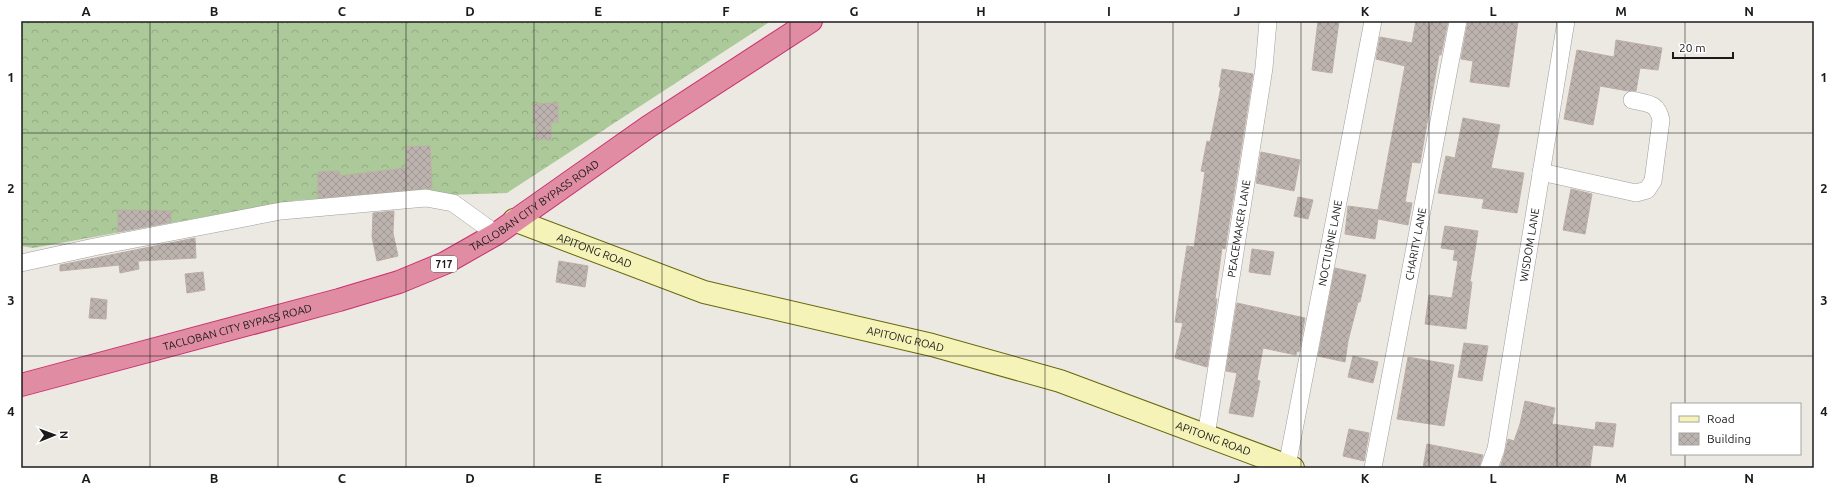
<svg xmlns="http://www.w3.org/2000/svg" width="1835" height="489" viewBox="0 0 1835 489" font-family="Ubuntu,sans-serif">
<style>
.forest{fill:url(#forest-crowns)}
.building{fill:url(#building-cross-hatch);stroke:#bdaea5}
.lines{fill:none;stroke-linecap:round;stroke-linejoin:round}
.street-casing{stroke:#9f9f9f;stroke-width:18}
.secondary-casing{stroke:#67690b;stroke-width:24}
.highway-casing{stroke:#ca2f71;stroke-width:24}
.street{stroke:#fff;stroke-width:17}
.secondary{stroke:#f5f3b7;stroke-width:22}
.highway{stroke:#e08da3;stroke-width:22}
.grid{fill:none;stroke:#1b1b1b;stroke-width:1;stroke-opacity:0.55}
.labels{text-anchor:middle;stroke-width:3;stroke-linejoin:round;paint-order:stroke}
.shield{fill:#fff;stroke:#5f5f5f;stroke-width:1}
.shield-label{font-size:10px;font-weight:bold;fill:#1b1b1b}
.street-label{font-size:11px;fill:#1b1b1b;stroke:#fff}
.neatline{fill:none;stroke:#1b1b1b;stroke-width:1.5}
.grid-label{font-size:13px;text-anchor:middle;font-weight:bold;fill:#1b1b1b}
</style>
<defs>
<pattern id="forest-crowns" width="20" height="18" patternUnits="userSpaceOnUse"><rect width="20" height="18" fill="#abc999"/><path d="M2 6a3 3 0 1 1 6 0M12 15a3 3 0 1 1 6 0" fill="none" stroke="#93ac83"/></pattern>
<pattern id="building-cross-hatch" width="8" height="8" patternUnits="userSpaceOnUse"><rect width="8" height="8" fill="#bcb3ae"/><path d="M0 0l8 8M0 8l8-8" fill="none" stroke="#a19995"/></pattern>
</defs>
<rect width="100%" height="100%" fill="#ece8e2"/>
<path class="forest" d="M21,21H771L507,193L298,200L33,248L21,246Z"/>
<g class="building">
<path d="M1318,21H1339L1332,73L1312,70Z"/>
<path d="M1416,21H1448L1441,55H1439L1420,163L1412,162L1405,202L1412,203L1408,225L1378,219L1375,239L1345,234L1348,206L1378,210L1405,66L1376,59L1380,37L1412,43Z"/>
<path d="M1468,21H1518L1509,87L1470,82L1473,61L1461,59Z"/>
<path d="M1616,40L1662,48L1658,70L1640,68L1636,91H1628L1600,86L1593,125L1564,119L1577,50L1614,57Z"/>
<path d="M1222,69L1253,74L1225,249L1222,248L1215,299H1217L1207,367L1175,358L1183,323L1175,322L1187,246L1194,247L1205,172L1201,171L1207,141L1210,142L1221,87H1219Z"/>
<path d="M558,103V122H551V140L536,139V123H533V104Z"/>
<path d="M1463,118L1500,125L1491,168L1524,173L1517,213L1482,208L1484,199L1438,193L1446,156L1455,158Z"/>
<path d="M430,146L432,188L318,198V172L339,171L340,176L406,168V147Z"/>
<path d="M1261,152L1300,160L1294,191L1256,183Z"/>
<path d="M1571,189L1592,194L1585,234L1563,230Z"/>
<path d="M1298,197L1313,200L1308,219L1294,216Z"/>
<path d="M118,210L171,211V222L118,232Z"/>
<path d="M394,211L393,233L398,256L377,261L372,237L373,213Z"/>
<path d="M1445,226L1478,231L1470,282H1472L1466,329L1425,324L1429,295L1452,298L1458,261L1453,260L1455,250L1441,248Z"/>
<path d="M195,238L196,258L138,261L139,269L120,273L119,265L60,271V265Z"/>
<path d="M1252,249L1274,252L1270,275L1249,272Z"/>
<path d="M559,261L588,266L585,287L556,282Z"/>
<path d="M1335,268L1366,275L1360,302H1358L1348,341L1345,362L1318,356Z"/>
<path d="M203,272L205,290L187,293L185,274Z"/>
<path d="M91,298L107,300L106,319L89,318Z"/>
<path d="M1237,303L1305,318L1299,352L1297,351L1296,355L1263,348L1257,380L1260,381L1253,417L1229,413L1237,373L1226,371Z"/>
<path d="M1464,343L1488,346L1482,381L1458,377Z"/>
<path d="M1353,356L1378,362L1373,383L1348,377Z"/>
<path d="M1408,357L1454,365L1444,426L1397,419Z"/>
<path d="M1525,401L1555,408L1552,424L1595,430L1596,422L1616,424L1613,447L1593,445L1590,468H1500L1505,452L1508,439L1514,441L1520,424Z"/>
<path d="M1349,429L1369,433L1364,461L1343,456Z"/>
<path d="M1427,444L1483,455L1479,468H1423Z"/>
</g>
<g class="lines">
<defs>
<g id="street">
<path d="M1541,172L1636,193L1647,190L1653,181L1661,120C1657,102 1648,104 1632,100"/>
<path d="M21,263L94,247L281,211L426,198L453,203L496,234"/>
<path id="s1" d="M1206,436L1264,68L1268,21"/>
<path id="s2" d="M1287,466L1373,21"/>
<path id="s3" d="M1373,468L1458,21"/>
<path id="s4" d="M1489,468L1496,449L1566,21"/>
</g>
<g id="secondary">
<path id="s5" d="M514,220L704,292L932,345L1060,381L1293,468"/>
</g>
<g id="highway">
<path id="s6" d="M21,385L339,300L399,282L445,263L496,234L648,127L811,21"/>
</g>
</defs>
<use href="#street" class="street-casing"/>
<use href="#secondary" class="secondary-casing"/>
<use href="#highway" class="highway-casing"/>
<use href="#street" class="street"/>
<use href="#secondary" class="secondary"/>
<use href="#highway" class="highway"/>
</g>
<path class="grid" d="M150,21V468M278,21V468M406,21V468M534,21V468M662,21V468M790,21V468M918,21V468M1045,21V468M1173,21V468M1301,21V468M1429,21V468M1557,21V468M1685,21V404M21,133H1814M21,244H1814M21,356H1814M1685,454V468"/>
<g class="labels">
<rect class="shield" x="431" y="256" width="26" height="16" rx="3"/>
<g class="shield-label">
<text x="444" y="268">717</text>
</g>
<g class="street-label">
<text dy="4" stroke="none"><textPath href="#s6" startOffset="548">TACLOBAN CITY BYPASS ROAD</textPath></text>
<text dy="4" stroke="none"><textPath href="#s1" startOffset="210">PEACEMAKER LANE</textPath></text>
<text dy="4" stroke="none"><textPath href="#s2" startOffset="227">NOCTURNE LANE</textPath></text>
<text dy="4" stroke="none"><textPath href="#s3" startOffset="228">CHARITY LANE</textPath></text>
<text dy="4" stroke="none"><textPath href="#s4" startOffset="227">WISDOM LANE</textPath></text>
<text dy="4" stroke="none"><textPath href="#s5" startOffset="86">APITONG ROAD</textPath></text>
<text dy="4" stroke="none"><textPath href="#s6" startOffset="224">TACLOBAN CITY BYPASS ROAD</textPath></text>
<text dy="4" stroke="none"><textPath href="#s5" startOffset="410">APITONG ROAD</textPath></text>
<text dy="4" stroke="none"><textPath href="#s5" startOffset="734">APITONG ROAD</textPath></text>
</g>
</g>
<rect width="1835" height="489" fill="none" stroke="#ffffff" stroke-width="44"/>
<rect x="1671" y="403" width="130" height="52" fill="#ffffff" stroke="#a4a4a4"/>
<rect x="1679" y="416" width="20" height="6" fill="#f5f3b7" stroke="#a4a4a4"/>
<text x="1707" y="423" font-size="12" fill="#1b1b1b">Road</text>
<rect x="1679" y="433" width="20" height="12" fill="url(#building-cross-hatch)" stroke="#a4a4a4"/>
<text x="1707" y="443" font-size="12" fill="#1b1b1b">Building</text>
<g transform="translate(54 435) rotate(89)" stroke="#ffffff" stroke-width="3" paint-order="stroke">
<path d="M0-3L7 15L0 10L-7 15Z" fill="#1b1b1b"/>
<text y="-6" font-size="11" font-weight="bold" text-anchor="middle" fill="#1b1b1b">N</text>
</g>
<path d="M1673 52v6h60v-6" fill="none" stroke="#1b1b1b" stroke-width="2"/>
<text x="1679" y="52" font-size="12" fill="#1b1b1b" stroke="#ffffff" stroke-width="3" paint-order="stroke">20 m</text>
<rect x="22" y="22" width="1791" height="445" class="neatline"/>
<g class="grid-label">
<text x="86" y="16">A</text>
<text x="214" y="16">B</text>
<text x="342" y="16">C</text>
<text x="470" y="16">D</text>
<text x="598" y="16">E</text>
<text x="726" y="16">F</text>
<text x="854" y="16">G</text>
<text x="981" y="16">H</text>
<text x="1109" y="16">I</text>
<text x="1237" y="16">J</text>
<text x="1365" y="16">K</text>
<text x="1493" y="16">L</text>
<text x="1621" y="16">M</text>
<text x="1749" y="16">N</text>
<text x="11" y="82">1</text>
<text x="1824" y="82">1</text>
<text x="11" y="193">2</text>
<text x="1824" y="193">2</text>
<text x="11" y="305">3</text>
<text x="1824" y="305">3</text>
<text x="11" y="416">4</text>
<text x="1824" y="416">4</text>
<text x="86" y="483">A</text>
<text x="214" y="483">B</text>
<text x="342" y="483">C</text>
<text x="470" y="483">D</text>
<text x="598" y="483">E</text>
<text x="726" y="483">F</text>
<text x="854" y="483">G</text>
<text x="981" y="483">H</text>
<text x="1109" y="483">I</text>
<text x="1237" y="483">J</text>
<text x="1365" y="483">K</text>
<text x="1493" y="483">L</text>
<text x="1621" y="483">M</text>
<text x="1749" y="483">N</text>
</g>
</svg>
